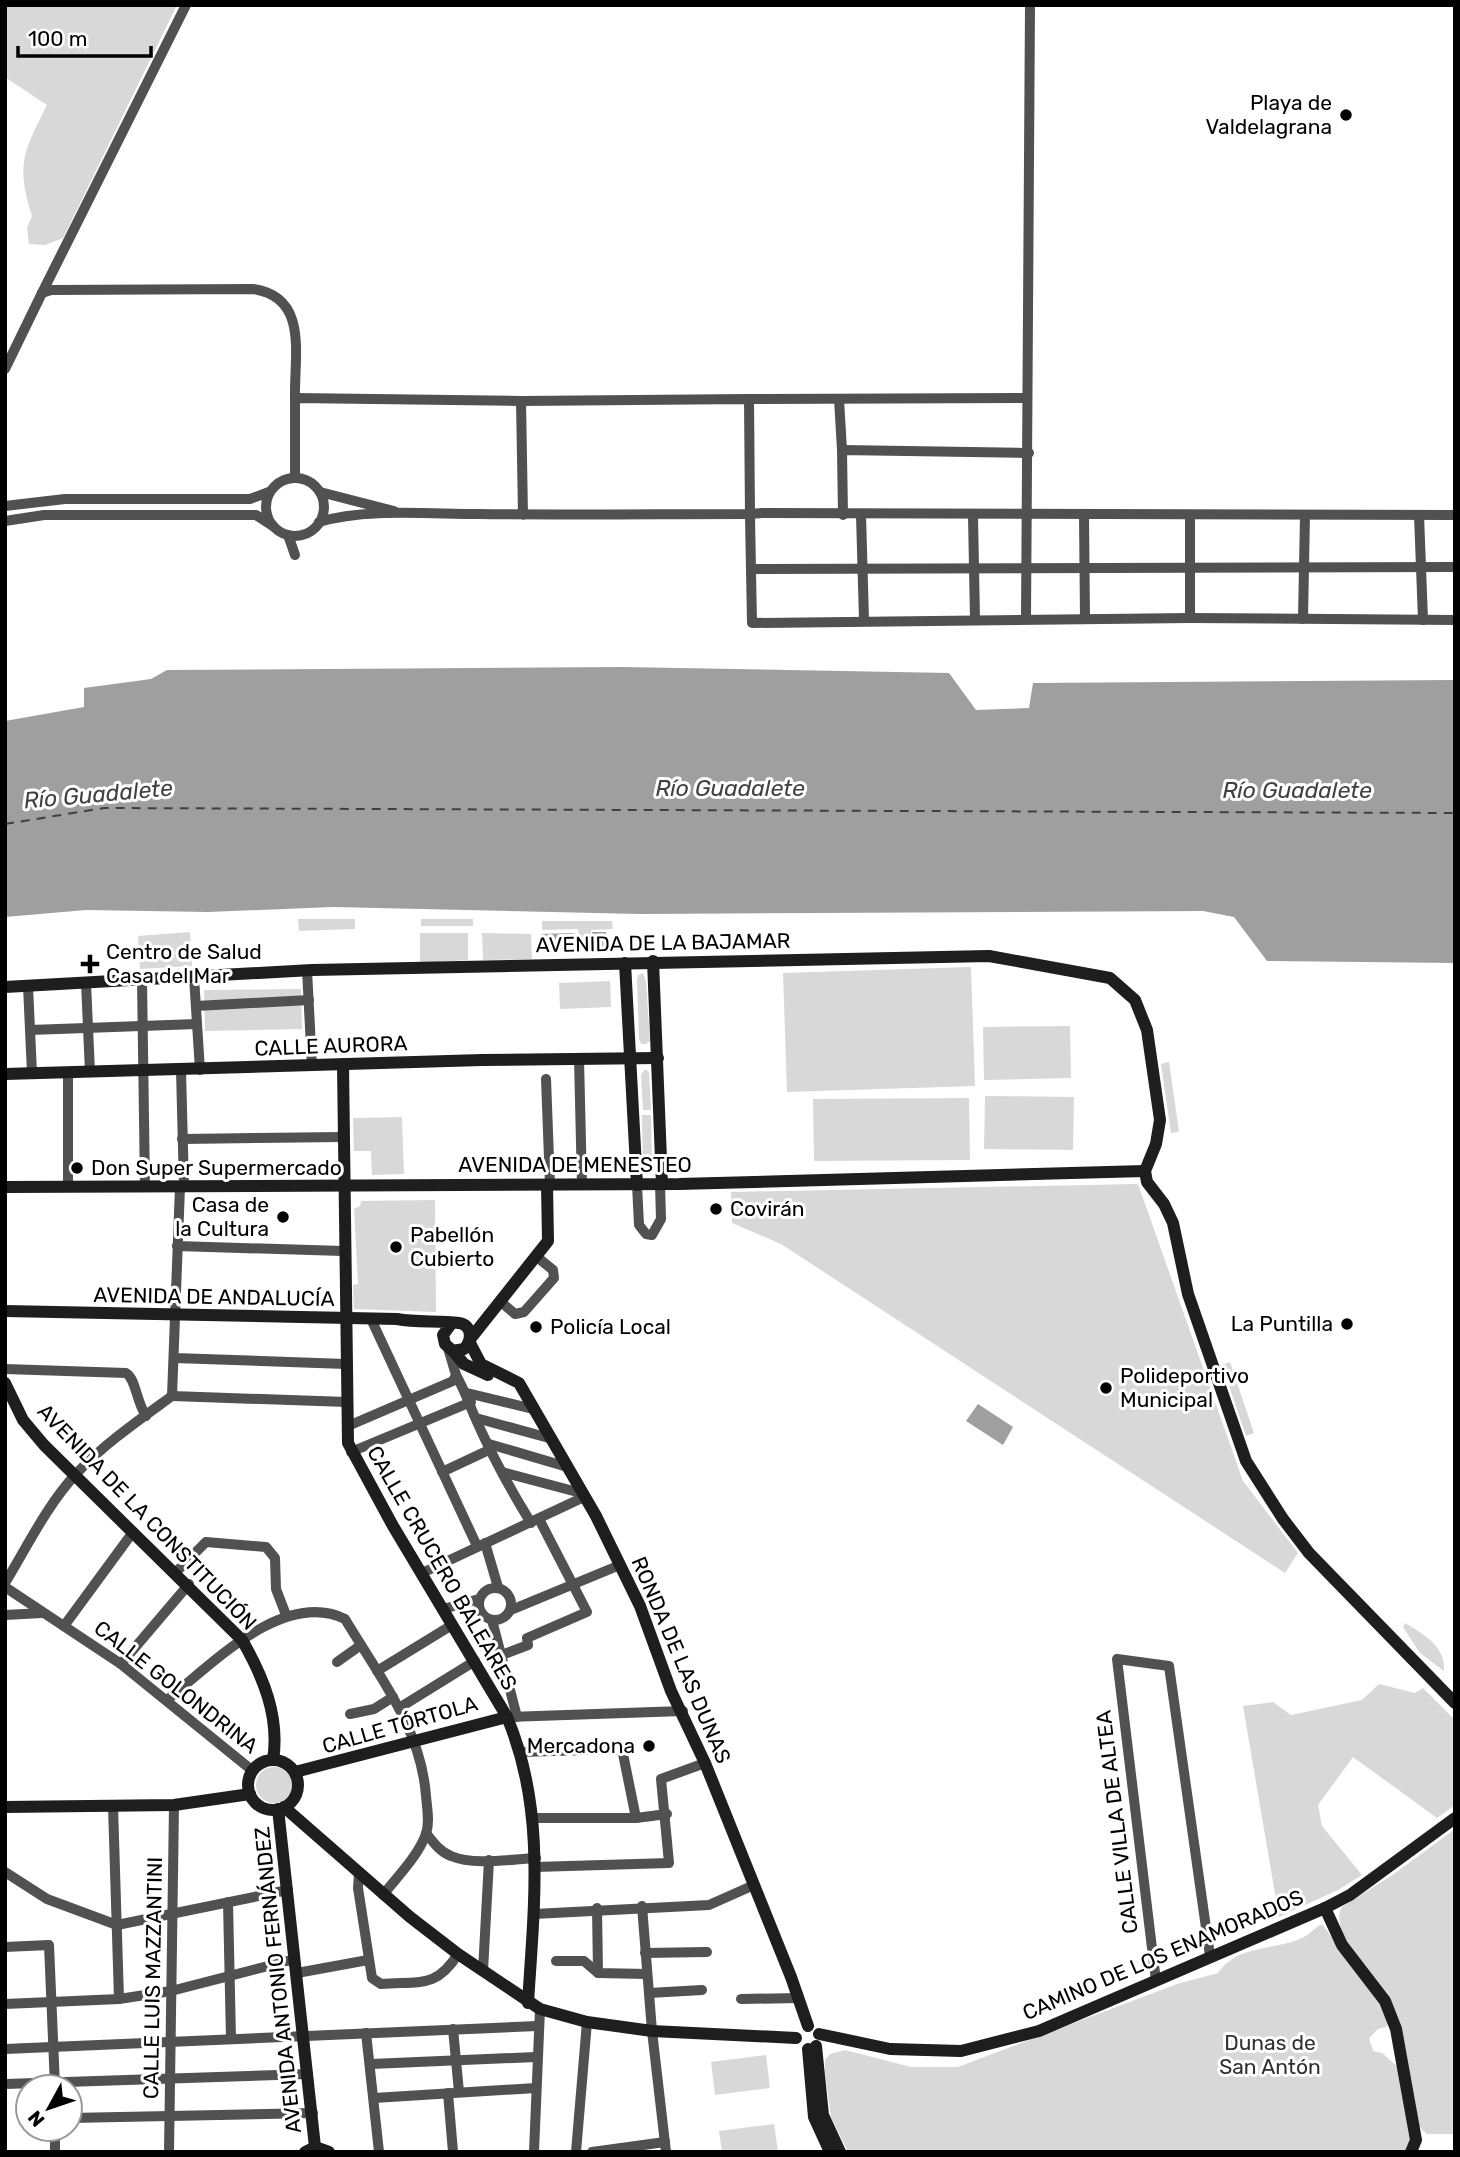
<svg xmlns="http://www.w3.org/2000/svg" width="1460" height="2157" viewBox="0 0 1460 2157" font-family="Rubik,sans-serif">
<style>
.green{fill:#d8d8d8}
.water{fill:#9f9f9f}
.lines{fill:none;stroke-linecap:round;stroke-linejoin:round}
.ferry{stroke:#404040;stroke-width:2;stroke-dasharray:9 7;stroke-linecap:butt}
.street{stroke:#515151;stroke-width:10}
.secondary{stroke:#1e1e1e;stroke-width:12}
.poi-dot{fill:#000;stroke:#fff;stroke-width:2.5}
.labels{text-anchor:middle;stroke-width:6;stroke-linejoin:round;paint-order:stroke}
.poi-label{font-size:21px;fill:#000;stroke:#fff;text-anchor:start}
.street-label{font-size:21px;fill:#000;stroke:#fff}
.park-label{font-size:21px;fill:#2f2f2f;stroke:#fff}
.water-label{font-size:23px;font-style:italic;fill:#404040;stroke:#fff}
</style>
<rect width="100%" height="100%" fill="#fff"/>
<g class="green">
<path d="M5,5H177L63,238L45,245L29,244L27,228L32,216C16,164 23,153 47,105L5,77Z"/>
<path d="M298,919H355V929L299,931Z"/>
<rect x="421" y="919" width="52" height="7"/>
<path d="M542,921H612L613,929L591,930V937L579,938L578,929L542,930Z"/>
<path d="M190,932L192,966L140,969L138,936Z"/>
<path d="M420,933H468V960L420,963Z"/>
<path d="M482,933L531,934L532,959L483,960Z"/>
<path d="M971,967L975,1086L787,1092L783,973Z"/>
<path d="M643,973L646,981L650,1041L646,1044H641L639,1039L637,980L638,975Z"/>
<path d="M610,981L611,1007L560,1009L559,983Z"/>
<path d="M301,989L302,1029L205,1031L204,990Z"/>
<path d="M1070,1026L1071,1078L984,1080L983,1027Z"/>
<path d="M1169,1062L1179,1132L1171,1133L1161,1064Z"/>
<path d="M645,1069L649,1072L651,1110H643L641,1075Z"/>
<path d="M985,1096L1074,1097L1073,1150L984,1149Z"/>
<path d="M969,1098L970,1160L814,1161L813,1099Z"/>
<path d="M642,1115H651L652,1171H643Z"/>
<path d="M402,1117L404,1174L372,1175L371,1151H354L353,1118Z"/>
<path d="M1138,1184L1243,1481L1298,1553L1285,1573L781,1244L732,1223L731,1192Z"/>
<path d="M435,1200L436,1312L354,1309L353,1285L358,1284L354,1209L360,1206L361,1201Z"/>
<path d="M1230,1362L1254,1433L1246,1436L1222,1365Z"/>
<path d="M1405,1623C1423,1634 1446,1646 1444,1671L1420,1653L1403,1627Z"/>
<path d="M1379,1684L1415,1693L1423,1688L1455,1720V1805L1437,1818L1353,1757L1318,1805L1322,1826L1362,1875L1338,1890L1279,1917L1243,1706L1273,1702L1291,1715L1362,1700Z"/>
<circle cx="274" cy="1785" r="18"/>
<path d="M1455,1829V2134H1427C1401,2116 1414,2061 1401,2034C1388,2007 1326,1933 1342,1907L1394,1874Z"/>
<path d="M1322,1924L1384,2009L1389,2022L1386,2027L1378,2029L1369,2038L1373,2051L1382,2053L1398,2067L1411,2135L1405,2152H848L831,2117L825,2073V2060L830,2054L845,2050L911,2067H958L1177,1984L1218,1973C1238,1943 1278,1951 1304,1937C1311,1933 1315,1927 1322,1924Z"/>
<path d="M766,2055L770,2088L715,2095L711,2062Z"/>
<path d="M774,2124L778,2152H722L719,2131Z"/>
</g>
<g class="water">
<path d="M621,667L949,673L976,710L1029,708L1033,683L1455,680V963L1267,961L1234,917L1203,911L640,914L333,907L208,912L86,910L5,917V721L84,707V688L151,679L167,670Z"/>
<path d="M592,932H606V950H580V940H592Z"/>
<path d="M574,933L575,949L542,951L541,934Z"/>
<path d="M978,1404L1013,1427L1003,1445L966,1421Z"/>
</g>
<g class="lines">
<path class="ferry" d="M5,824L104,808L1455,813"/>
<g class="street">
<path d="M42,293L186,5"/>
<path d="M5,369L42,293L51,290L253,289C309,297 294,355 295,398"/>
<path d="M749,399L1027,398"/>
<path d="M839,399L842,450"/>
<path d="M295,478V398L521,401"/>
<circle cx="295" cy="507" r="29"/>
<path d="M320,492L394,511"/>
<path d="M5,506L65,499H250L269,492"/>
<path d="M843,515L842,450L1029,453"/>
<path d="M861,515L864,620"/>
<path d="M1084,515L1085,619"/>
<path d="M1419,515L1423,620"/>
<path d="M1455,515L762,513L750,514V517L752,623L1190,618L1455,620"/>
<path d="M973,516L975,619"/>
<path d="M5,521L44,515H256L273,526"/>
<path d="M319,522C365,508 429,514 478,514C569,515 660,514 750,514L749,399L521,401L523,515"/>
<path d="M288,535L295,555"/>
<path d="M751,569L1455,567"/>
<path d="M1190,618V515"/>
<path d="M1026,619L1030,5"/>
<path d="M1303,619L1305,515"/>
<path d="M307,970L312,1066"/>
<path d="M194,977L200,1070"/>
<path d="M142,980L145,1187"/>
<path d="M86,983L90,1072"/>
<path d="M28,986L32,1073"/>
<path d="M196,1006L309,1000"/>
<path d="M30,1030L197,1024"/>
<path d="M579,1059L582,1185"/>
<path d="M181,1070L184,1187"/>
<path d="M68,1073V1187"/>
<path d="M546,1079L550,1185"/>
<path d="M182,1139L343,1137"/>
<path d="M637,1185L639,1225L646,1234L652,1235L661,1219L660,1184"/>
<path d="M177,1246L343,1251"/>
<path d="M501,1302L515,1314L524,1312L554,1278L553,1270L537,1257"/>
<path d="M371,1319L477,1546"/>
<path d="M174,1358L346,1364"/>
<path d="M5,1369L126,1373C136,1379 136,1401 146,1416"/>
<path d="M456,1375C464,1389 468,1401 474,1415C490,1452 510,1489 531,1523"/>
<path d="M467,1393L533,1409"/>
<path d="M172,1396L180,1187"/>
<path d="M172,1396L347,1402"/>
<path d="M476,1418L549,1438"/>
<path d="M348,1426L453,1381L456,1375L448,1348"/>
<path d="M489,1444L564,1466"/>
<path d="M351,1452L471,1402"/>
<path d="M442,1472L491,1449"/>
<path d="M502,1472L581,1493"/>
<path d="M485,1543L498,1587"/>
<path d="M176,1572L206,1542L266,1547L275,1558L276,1589L286,1615"/>
<path d="M422,1573L584,1497"/>
<path d="M5,1583C27,1547 47,1505 76,1474C104,1444 139,1420 172,1396"/>
<path d="M5,1587L121,1664L253,1771"/>
<circle cx="495" cy="1604" r="16"/>
<path d="M443,1609L479,1599"/>
<path d="M511,1610L620,1565"/>
<path d="M5,1615L42,1613"/>
<path d="M492,1620L517,1717"/>
<path d="M64,1626L133,1532"/>
<path d="M499,1656L528,1645L527,1638L587,1612L539,1519"/>
<path d="M337,1662L361,1645"/>
<path d="M121,1664L189,1584"/>
<path d="M377,1671L452,1625"/>
<path d="M167,1700C212,1664 284,1589 345,1619C379,1676 421,1728 426,1796C427,1808 430,1822 426,1834C418,1856 397,1877 383,1895"/>
<path d="M399,1708L475,1661"/>
<path d="M350,1714L374,1709L393,1697"/>
<path d="M507,1717L683,1711"/>
<path d="M520,1752L622,1749L636,1818H534"/>
<path d="M113,1806L119,1999"/>
<path d="M636,1818L667,1814"/>
<path d="M426,1833C433,1842 440,1852 451,1856C475,1866 511,1859 536,1858"/>
<path d="M535,1867L669,1863L661,1779L705,1763"/>
<path d="M5,1872L47,1899L117,1925L288,1890"/>
<path d="M359,1874L358,1888L372,1978L381,1984C419,1981 436,1989 458,1954"/>
<path d="M228,1902L231,2039"/>
<path d="M642,1906L652,2031L666,2152"/>
<path d="M597,1908L598,1973"/>
<path d="M534,1914L709,1905L754,1885"/>
<path d="M5,1947L49,1945L55,2086"/>
<path d="M645,1953L707,1952"/>
<path d="M556,1961H584L598,1973L647,1974"/>
<path d="M483,1971L489,1860"/>
<path d="M297,1973L368,1960"/>
<path d="M1156,1981L1117,1659L1169,1666L1210,1956"/>
<path d="M649,1993L702,1990"/>
<path d="M741,1999L799,1998"/>
<path d="M5,2004L119,1999L171,1991L295,1959"/>
<path d="M453,2029L459,2092"/>
<path d="M366,2033L379,2152"/>
<path d="M5,2049L537,2026"/>
<path d="M371,2064L536,2057"/>
<path d="M5,2084L308,2074"/>
<path d="M448,2093L453,2152"/>
<path d="M374,2098L536,2088"/>
<path d="M70,2118L313,2113"/>
<path d="M55,2129V2152"/>
<path d="M169,2152L174,1805"/>
<path d="M534,2152L540,2009"/>
<path d="M576,2152L587,2022"/>
<path d="M592,2152L665,2142"/>
</g>
<g class="secondary">
<path d="M653,961L662,1184"/>
<path d="M625,963L637,1185"/>
<path d="M5,987L312,970L989,956L1110,978L1135,1000L1147,1030L1160,1120L1156,1144L1145,1171L1147,1182L1164,1204L1173,1223L1188,1294L1246,1461L1283,1519L1309,1553L1455,1703"/>
<path d="M343,1064L348,1443L393,1526L507,1717C546,1809 534,1905 528,2003"/>
<path d="M5,1074L482,1060L658,1058"/>
<path d="M5,1187L679,1184L1145,1171"/>
<path d="M5,1311L397,1319C417,1323 439,1320 459,1323C473,1325 472,1341 464,1349L453,1351L445,1344L443,1335L451,1324"/>
<path d="M471,1338L548,1241L547,1185"/>
<path d="M470,1343L481,1364L519,1383L596,1516L640,1606L671,1691L705,1763L791,1977L808,2026"/>
<path d="M453,1351L464,1364L488,1375"/>
<path d="M5,1383L23,1420L44,1445L242,1640C263,1676 280,1717 273,1760"/>
<circle cx="273" cy="1785" r="25"/>
<path d="M295,1772L507,1717"/>
<path d="M5,1807L174,1805L250,1794"/>
<path d="M284,1807L410,1917L458,1954L540,2009L587,2022L652,2031L796,2038"/>
<path d="M278,1809L315,2147"/>
<path d="M1325,1908L1342,1945L1385,2001L1396,2029L1416,2140L1411,2152"/>
<path d="M819,2034L890,2049L961,2051L1039,2031L1325,1908L1350,1895L1455,1818"/>
<path d="M816,2046L823,2115L840,2152"/>
<path d="M808,2049L814,2117L830,2152"/>
<path d="M305,2152L315,2147L329,2152"/>
</g>
</g>
<g class="poi-dot">
<circle cx="1346" cy="115" r="7"/>
<path d="M86.5 953.5h7v7h7v7h-7v7h-7v-7h-7v-7h7z"/>
<circle cx="77" cy="1168" r="7"/>
<circle cx="716" cy="1209" r="7"/>
<circle cx="283" cy="1217" r="7"/>
<circle cx="396" cy="1247" r="7"/>
<circle cx="1347" cy="1324" r="7"/>
<circle cx="536" cy="1327" r="7"/>
<circle cx="1106" cy="1388" r="7"/>
<circle cx="649" cy="1746" r="7"/>
</g>
<g class="labels">
<g class="poi-label">
<text x="1332" y="110" text-anchor="end">Playa de<tspan x="1332" dy="24">Valdelagrana</tspan></text>
<text x="106" y="959">Centro de Salud<tspan x="106" dy="24">Casa del Mar</tspan></text>
<text x="91" y="1175">Don Super Supermercado</text>
<text x="269" y="1212" text-anchor="end">Casa de<tspan x="269" dy="24">la Cultura</tspan></text>
<text x="730" y="1216">Covirán</text>
<text x="410" y="1242">Pabellón<tspan x="410" dy="24">Cubierto</tspan></text>
<text x="1333" y="1331" text-anchor="end">La Puntilla</text>
<text x="550" y="1334">Policía Local</text>
<text x="1120" y="1383">Polideportivo<tspan x="1120" dy="24">Municipal</tspan></text>
<text x="635" y="1753" text-anchor="end">Mercadona</text>
</g>
<g class="street-label">
<text transform="translate(663 943) rotate(-1)" y="7">AVENIDA DE LA BAJAMAR</text>
<text transform="translate(331 1046) rotate(-2)" y="7">CALLE AURORA</text>
<text x="575" y="1172">AVENIDA DE MENESTEO</text>
<text transform="translate(214 1297) rotate(1)" y="7">AVENIDA DE ANDALUCÍA</text>
<text transform="translate(147 1517) rotate(46)" y="7">AVENIDA DE LA CONSTITUCIÓN</text>
<text transform="translate(442 1568) rotate(60)" y="7">CALLE CRUCERO BALEARES</text>
<text transform="translate(681 1660) rotate(67)" y="7">RONDA DE LAS DUNAS</text>
<text transform="translate(176 1687) rotate(38)" y="7">CALLE GOLONDRINA</text>
<text transform="translate(400 1725) rotate(-16)" y="7">CALLE TÓRTOLA</text>
<text transform="translate(1117 1822) rotate(-97)" y="7">CALLE VILLA DE ALTEA</text>
<text transform="translate(1163 1955) rotate(-23)" y="7">CAMINO DE LOS ENAMORADOS</text>
<text transform="translate(153 1978) rotate(-89)" y="7">CALLE LUIS MAZZANTINI</text>
<text transform="translate(278 1980) rotate(-96)" y="7">AVENIDA ANTONIO FERNÁNDEZ</text>
</g>
<g class="park-label">
<text x="1270" y="2050">Dunas de<tspan x="1270" dy="24">San Antón</tspan></text>
</g>
<g class="water-label">
<text x="730" y="796">Río Guadalete</text>
<text x="1297" y="798">Río Guadalete</text>
<text transform="translate(98 794) rotate(-5)" y="8">Río Guadalete</text>
</g>
</g>
<rect width="1460" height="2157" fill="none" stroke="#000000" stroke-width="14"/>
<g transform="translate(49 2108) rotate(230)"><circle r="33" fill="#ffffff" stroke="#999999" stroke-width="2"/>
<path d="M0-5L12 26L0 18L-12 26Z" fill="#000000"/>
<text y="-10" font-size="19" font-weight="bold" text-anchor="middle" fill="#000000">N</text>
</g>
<path d="M18 46v10h133v-10" fill="none" stroke="#000000" stroke-width="3.5"/>
<text x="28" y="46" font-size="21" fill="#000000" stroke="#ffffff" stroke-width="5" paint-order="stroke">100 m</text>
</svg>
